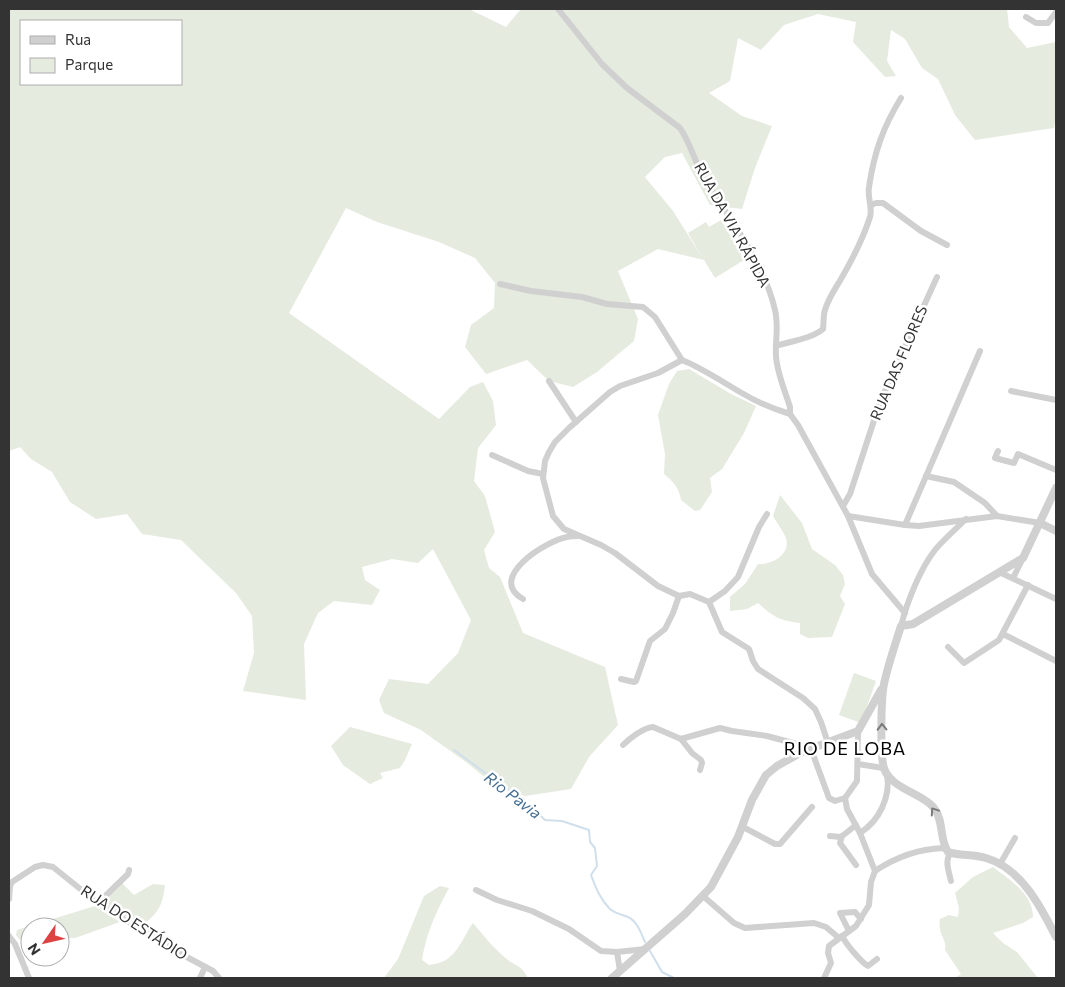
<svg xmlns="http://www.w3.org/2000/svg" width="1065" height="987" viewBox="0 0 1065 987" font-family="Commissioner,sans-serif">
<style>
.green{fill:#e5ebdf;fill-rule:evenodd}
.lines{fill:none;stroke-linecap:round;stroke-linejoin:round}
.stream{stroke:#d0dfec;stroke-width:2}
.minor{stroke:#d0d0d0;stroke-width:6}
.tertiary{stroke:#d0d0d0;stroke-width:8}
.oneway{stroke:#7a7a7a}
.labels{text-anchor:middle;stroke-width:5;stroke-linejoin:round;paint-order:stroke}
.street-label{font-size:15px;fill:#333;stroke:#fff}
.water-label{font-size:16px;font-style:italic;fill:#446d92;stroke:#fff}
.quarter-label{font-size:18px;letter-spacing:1px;fill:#000;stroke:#fff}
</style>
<rect width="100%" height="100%" fill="#fff"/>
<g class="green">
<path d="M9,9H469L506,27L521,9H1007L1009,27L1027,48L1056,42V116L1054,128L975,140L955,115L938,79L922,68L905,39L891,30L887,61L896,76L885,77L853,42L856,22L818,14L784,25L761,50L738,38L730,81L709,93L742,116L772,126L755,168L742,209L710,205L682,153L665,157L645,177L673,211L703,259L688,233L706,222L709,227L721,220L744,260L715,278L704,260L658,249L618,271L638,319L634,341L597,372L573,387L549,381L527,360L486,374L465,347L471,325L494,308L495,283L475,258L439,242L377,222L346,208L289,313L439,419L470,387L483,382L493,401L496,425L478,448L474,481L485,496L495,532L484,550L489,568L500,577L523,633L605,667L618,725L589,757L571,789L525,796L496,787L470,765L421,730L384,713L379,700L389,679L428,684L458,653L471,620L433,549L418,563L392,559L362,567L365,580L380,590L372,605L334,601L318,613L304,644L306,700L243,691L254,653L252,616L236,593L181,540L142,534L127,514L96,519L70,502L52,472L31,459L20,447L9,451ZM21,21H181V84H21Z"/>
<path d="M689,369L731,394L756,406L744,433L722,469L710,478L712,492L700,510L695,511L681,500C679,488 674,482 664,474L665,454L658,415L669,384L677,371Z"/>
<path d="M780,495L802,523L812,549L835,565L843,575L845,584L840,596L845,604L832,637L808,638L800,634V623C778,620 774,617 758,603L747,609L730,611V597L745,584L758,564C771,565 791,555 786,538C783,531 777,523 773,516Z"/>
<path d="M854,673L876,681L861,723L839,715Z"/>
<path d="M350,727L412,744L405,760L400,768L380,773L383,778L370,784L343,765L331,746Z"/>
<path d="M993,867C1010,880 1033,894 1033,917L1023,923L993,933L1003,943L1017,952L1038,978H955L961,974L945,950C947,938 937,934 940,919L949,915L958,917L959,908L955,893L973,877Z"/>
<path d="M122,883L134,895L153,884L165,885C163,905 158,913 143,925L117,912L103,902Z"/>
<path d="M440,886L449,888C436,912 426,934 422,960L429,965C434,964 440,963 444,961C459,953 464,935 473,923C484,936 495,950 508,960C519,968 521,965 528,978H384L398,959L424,896Z"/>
<path d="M95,906L120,922L75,938H63L60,940V927H30V938L26,941L19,939L16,935L17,930Z"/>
</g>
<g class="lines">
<g class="stream">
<path d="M454,750L530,806L545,820L562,821L589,830L590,842L595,848L597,866L591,875C596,888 600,899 610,909C616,914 621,914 628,917C637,921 641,933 645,942"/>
<path d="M650,951L662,972L674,978"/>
</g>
<g class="minor">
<path d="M558,9L602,64L627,88L680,128C691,144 695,163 705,180C731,221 764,262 775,310C779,326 775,341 776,356C777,373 785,391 790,407V414L798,425L848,516L872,574L905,613"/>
<path d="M1026,17L1036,23H1048L1056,12"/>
<path d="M871,205L876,203H883L921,231L947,245"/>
<path d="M500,284L531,291L582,297L607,304L643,307L655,317L682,360"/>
<path d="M776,346C791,341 811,339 823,329C824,322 823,316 825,310C828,299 835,289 841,279C852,260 863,239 870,217C873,207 867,198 869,187C874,153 883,127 901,98"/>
<path d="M682,360L658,373L620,386L610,392L569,428L555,442L549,452L545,461L543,478L553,516L564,529L601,545L615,553L658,586L679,596L690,594L709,602L722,632L749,649L753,661L758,669L803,698L815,709L821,722L828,743"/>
<path d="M682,360C702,368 721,381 740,392C755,401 773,409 790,414"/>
<path d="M549,381L576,422"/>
<path d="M1011,391L1056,400"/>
<path d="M998,451L995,458L1014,463L1018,454L1056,470"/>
<path d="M492,455L528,471L543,474"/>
<path d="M926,476L954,482L985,503L997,516"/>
<path d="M843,506L850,494L880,402L937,277"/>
<path d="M848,516L905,525L919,526L997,516L1040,523"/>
<path d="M905,525L980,351"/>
<path d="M999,572L1056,599"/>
<path d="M1013,578L1023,558"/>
<path d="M523,599C486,578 546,541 567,537C571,536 575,536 579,536"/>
<path d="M709,602L725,591L738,577L759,527L767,514"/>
<path d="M901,626C907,602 920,569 935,550C944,539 956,529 966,519"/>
<path d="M1003,634L1056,661"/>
<path d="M948,647L964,663L999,640L1028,585"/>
<path d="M621,679L634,682L636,681L650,641L665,629L673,613L679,596"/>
<path d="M681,739L692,753L701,760L702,763L700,770"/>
<path d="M623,745C630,738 643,728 653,727L681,739L720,728L732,731L767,736L804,746L809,750"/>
<path d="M811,749L829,798L835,801L845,798L857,781L858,731"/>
<path d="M858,764L883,768"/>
<path d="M743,827L775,844H780L812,807"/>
<path d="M860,833C879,821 891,797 887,774"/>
<path d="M830,836L841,837L856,825"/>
<path d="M842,836L840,843L856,865"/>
<path d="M951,853C944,860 949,872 951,881"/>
<path d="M1000,864L1015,838"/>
<path d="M875,871C896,857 918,849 943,848L946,850"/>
<path d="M476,890L497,900L532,911L569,929L601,951L617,952L645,949"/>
<path d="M703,896L734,923L745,928L814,923L826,927L839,938"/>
<path d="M9,899L10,886L12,882L35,867L43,865L53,867L99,904L183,955L213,971L219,978"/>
<path d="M98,903L128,874L129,870"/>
<path d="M849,931L840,913L855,912L861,919"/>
<path d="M9,936L15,944L29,978"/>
<path d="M842,936C846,944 861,962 868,966L877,959"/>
<path d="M617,952L620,971"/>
<path d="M200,978L205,967"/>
<path d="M824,978L831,963L828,953L829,946L856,926L869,905L871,882L875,871L860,833L847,809L845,798"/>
</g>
<g class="tertiary">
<path d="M1056,488L1023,558L913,624L901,626C895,645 888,665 884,684C881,697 880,757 884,768C885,772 888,776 890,778C901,791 924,795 934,808C944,820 939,839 948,852C959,856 974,854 986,858C1021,868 1041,907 1056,937"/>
<path d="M1040,523L1056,531"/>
<path d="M612,978L685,914L711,887L738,837L752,800L766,775L777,766L802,752L858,731L881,690"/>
</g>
</g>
<defs><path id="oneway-chevron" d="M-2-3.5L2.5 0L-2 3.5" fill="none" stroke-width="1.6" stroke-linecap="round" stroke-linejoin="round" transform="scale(1.25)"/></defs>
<g class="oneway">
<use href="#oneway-chevron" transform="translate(882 727) rotate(-91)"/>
<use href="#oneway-chevron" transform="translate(934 811) rotate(-124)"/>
</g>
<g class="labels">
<g class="street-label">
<text transform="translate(732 225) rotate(61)" y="5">RUA DA VIA RÁPIDA</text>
<text transform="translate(899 363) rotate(-67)" y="5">RUA DAS FLORES</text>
<text transform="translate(134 923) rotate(33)" y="5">RUA DO ESTÁDIO</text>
</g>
<g class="water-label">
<text transform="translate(513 795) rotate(37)" y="6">Rio Pavia</text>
</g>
<g class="quarter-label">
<text x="845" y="755">RIO DE LOBA</text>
</g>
</g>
<rect width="1065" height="987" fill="none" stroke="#333333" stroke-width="20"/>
<rect x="20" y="20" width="162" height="65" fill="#ffffff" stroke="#adadad"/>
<rect x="30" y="36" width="25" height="8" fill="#d0d0d0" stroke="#adadad"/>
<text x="65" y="45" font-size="15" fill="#333333">Rua</text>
<rect x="30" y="58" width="25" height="15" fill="#e5ebdf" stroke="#adadad"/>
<text x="65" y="70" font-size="15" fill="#333333">Parque</text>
<g transform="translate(45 942) rotate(236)"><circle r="24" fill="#ffffff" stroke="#adadad"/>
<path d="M0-4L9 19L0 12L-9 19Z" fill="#dc4342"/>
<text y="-8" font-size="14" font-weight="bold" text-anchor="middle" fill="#333333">N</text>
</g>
</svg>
